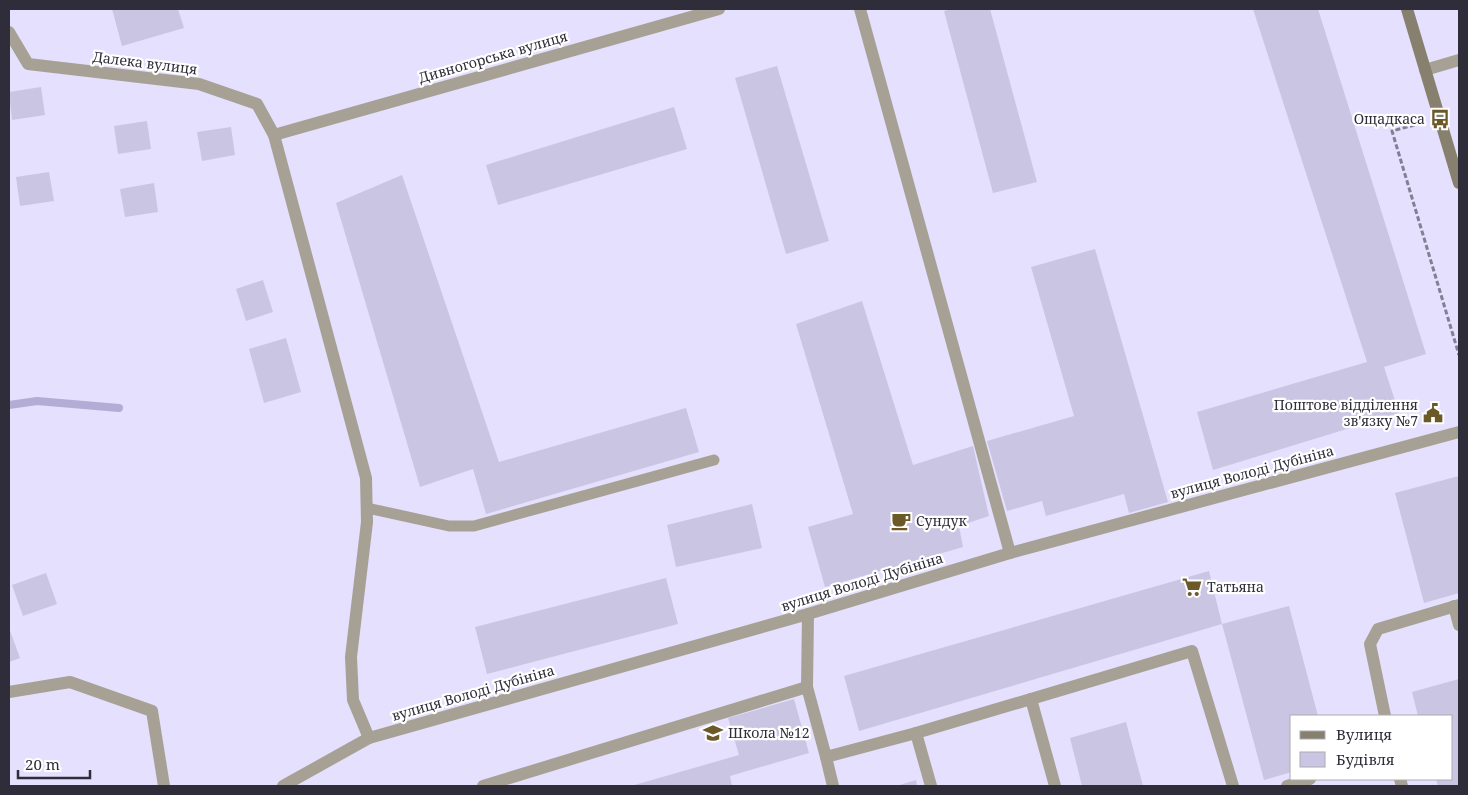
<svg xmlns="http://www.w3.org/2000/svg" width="1468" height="795" viewBox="0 0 1468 795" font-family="'Noto Serif',serif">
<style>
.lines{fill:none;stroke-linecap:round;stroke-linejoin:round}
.stream{stroke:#b3acd5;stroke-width:8}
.building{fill:#cac5e3}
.path{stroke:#817f93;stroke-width:3;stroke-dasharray:5 2.5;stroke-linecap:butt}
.service{stroke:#a6a194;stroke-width:11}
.pedestrian{stroke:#a6a194;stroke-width:12}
.minor{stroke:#a6a194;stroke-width:12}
.secondary{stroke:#87806e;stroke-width:12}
.labels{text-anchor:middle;stroke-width:4.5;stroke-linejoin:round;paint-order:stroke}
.street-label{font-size:14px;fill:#2f2d39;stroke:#fff}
.poi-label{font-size:14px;fill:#2f2d39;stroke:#fff;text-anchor:start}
</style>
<rect width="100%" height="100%" fill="#e4e0fe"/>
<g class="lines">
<path class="stream" d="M9,405L37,401L119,408"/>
</g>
<g class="building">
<path d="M112,9H178L184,28L122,46Z"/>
<path d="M953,9H990L1037,182L993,193L944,11Z"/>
<path d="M1253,9H1318L1426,354L1384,367L1399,413L1213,470L1197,412L1367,362Z"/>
<path d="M777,66L829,241L786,254L735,78Z"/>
<path d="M41,87L45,115L12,120L9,92Z"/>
<path d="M674,107L687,149L498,205L486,165Z"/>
<path d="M147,121L151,149L118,154L114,126Z"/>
<path d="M231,127L235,155L202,161L197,132Z"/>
<path d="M49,172L54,201L20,206L16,177Z"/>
<path d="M402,175L499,462L686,408L699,452L486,514L473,469L420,487L336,203Z"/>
<path d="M154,183L158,212L125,217L120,189Z"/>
<path d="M1095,249L1168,502L1129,513L1124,494L1046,516L1042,501L1007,511L987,441L1074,416L1031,267Z"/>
<path d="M263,280L273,312L246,321L236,289Z"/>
<path d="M862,301L913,465L973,446L989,516L959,526L963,547L825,587L808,527L853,514L796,324Z"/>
<path d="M286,338L301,392L264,403L249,349Z"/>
<path d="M1459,476V593L1424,603L1395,493Z"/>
<path d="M752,504L762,548L676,567L667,525Z"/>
<path d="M1209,571L1222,624L859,731L844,676Z"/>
<path d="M46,573L57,604L23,616L12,585Z"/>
<path d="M666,578L678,624L487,674L475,627Z"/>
<path d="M1289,606L1318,716H1292V772L1264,780L1222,624Z"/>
<path d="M9,628L20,658L9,662Z"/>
<path d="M1459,679V786H1438L1436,779H1452V716H1418L1412,692Z"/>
<path d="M794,699L809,753L730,776L732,786H631L739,755L728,718Z"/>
<path d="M1126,722L1143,786H1082L1070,738Z"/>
<path d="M916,780L917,786H896Z"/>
</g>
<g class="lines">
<path class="path" d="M1422,123L1392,131L1459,355"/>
<path class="service" d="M367,508L449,526H474L714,460"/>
<g class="pedestrian">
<path d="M1454,606L1459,625"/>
<path d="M483,786L807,687"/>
</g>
<g class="minor">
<path d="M860,9L1010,553"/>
<path d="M9,32L28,64L199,84L257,104L274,135L366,478L367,522L351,657L353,700L369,738"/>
<path d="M1425,70L1459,60"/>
<path d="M274,135L719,9"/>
<path d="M808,614L807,687L826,757"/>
<path d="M9,692L70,682L152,711L164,786"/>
<path d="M1031,699L1192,651L1233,786"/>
<path d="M1385,716L1370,644L1378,629L1459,605"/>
<path d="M1400,779L1402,786"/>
<path d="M283,786L369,738L808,614L1010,553L1459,432"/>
<path d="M833,786L826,757L916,733"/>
<path d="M931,786L916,733L1031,699L1055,786"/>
<path d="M1287,786L1310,779"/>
</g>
<path class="secondary" d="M1407,9L1459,183"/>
</g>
<defs>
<symbol id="bus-bare" viewBox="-9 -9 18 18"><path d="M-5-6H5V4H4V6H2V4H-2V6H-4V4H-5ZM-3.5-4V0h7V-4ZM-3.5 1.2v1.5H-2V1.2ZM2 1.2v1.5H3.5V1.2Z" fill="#6b5927" stroke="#fff" stroke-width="2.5" paint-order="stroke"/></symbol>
<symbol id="civic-bare" viewBox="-9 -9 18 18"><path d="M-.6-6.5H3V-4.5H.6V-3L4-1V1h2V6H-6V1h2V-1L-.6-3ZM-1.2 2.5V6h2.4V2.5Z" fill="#6b5927" stroke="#fff" stroke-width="2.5" paint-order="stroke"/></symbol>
<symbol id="cafe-bare" viewBox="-9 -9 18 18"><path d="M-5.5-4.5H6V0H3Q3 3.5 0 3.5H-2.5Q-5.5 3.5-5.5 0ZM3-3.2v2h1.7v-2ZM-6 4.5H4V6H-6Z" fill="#6b5927" stroke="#fff" stroke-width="2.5" paint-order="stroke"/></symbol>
<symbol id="supermarket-bare" viewBox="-9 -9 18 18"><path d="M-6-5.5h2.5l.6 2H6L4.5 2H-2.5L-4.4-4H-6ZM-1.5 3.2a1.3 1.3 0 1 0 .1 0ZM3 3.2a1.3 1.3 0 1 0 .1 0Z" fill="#6b5927" stroke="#fff" stroke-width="2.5" paint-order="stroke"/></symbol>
<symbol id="school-bare" viewBox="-9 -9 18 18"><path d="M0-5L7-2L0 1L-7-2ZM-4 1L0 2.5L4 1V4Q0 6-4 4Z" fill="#6b5927" stroke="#fff" stroke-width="2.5" paint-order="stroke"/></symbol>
</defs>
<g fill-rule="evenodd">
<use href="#bus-bare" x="1426" y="105" width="28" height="28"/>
<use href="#civic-bare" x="1419" y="399" width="28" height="28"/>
<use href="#cafe-bare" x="887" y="507" width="28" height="28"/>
<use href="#supermarket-bare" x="1178" y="573" width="28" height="28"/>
<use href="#school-bare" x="699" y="719" width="28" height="28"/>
</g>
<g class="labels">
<g class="street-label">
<text transform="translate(493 57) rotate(-16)" y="5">Дивногорська вулиця</text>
<text transform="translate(145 63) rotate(7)" y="5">Далека вулиця</text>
<text transform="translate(1252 472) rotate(-15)" y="5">вулиця Володі Дубініна</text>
<text transform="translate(862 582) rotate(-17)" y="5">вулиця Володі Дубініна</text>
<text transform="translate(473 693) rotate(-16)" y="5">вулиця Володі Дубініна</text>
</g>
<g class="poi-label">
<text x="1425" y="124" text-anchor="end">Ощадкаса</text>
<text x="1418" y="410" text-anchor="end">Поштове відділення<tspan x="1418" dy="16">зв'язку №7</tspan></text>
<text x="916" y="526">Сундук</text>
<text x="1207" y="592">Татьяна</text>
<text x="728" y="738">Школа №12</text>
</g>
</g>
<rect width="1468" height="795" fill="none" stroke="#2f2d39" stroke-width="20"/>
<rect x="1290" y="715" width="162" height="65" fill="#ffffff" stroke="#acabb0"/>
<rect x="1300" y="731" width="25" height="8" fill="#87806e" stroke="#acabb0"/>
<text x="1336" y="740" font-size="15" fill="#2f2d39">Вулиця</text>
<rect x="1300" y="752" width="25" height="15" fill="#cac5e3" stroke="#acabb0"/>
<text x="1336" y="765" font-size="15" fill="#2f2d39">Будівля</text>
<path d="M18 770v8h72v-8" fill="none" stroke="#2f2d39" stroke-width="2.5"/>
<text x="25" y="770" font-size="15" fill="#2f2d39" stroke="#ffffff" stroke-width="4" paint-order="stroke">20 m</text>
</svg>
